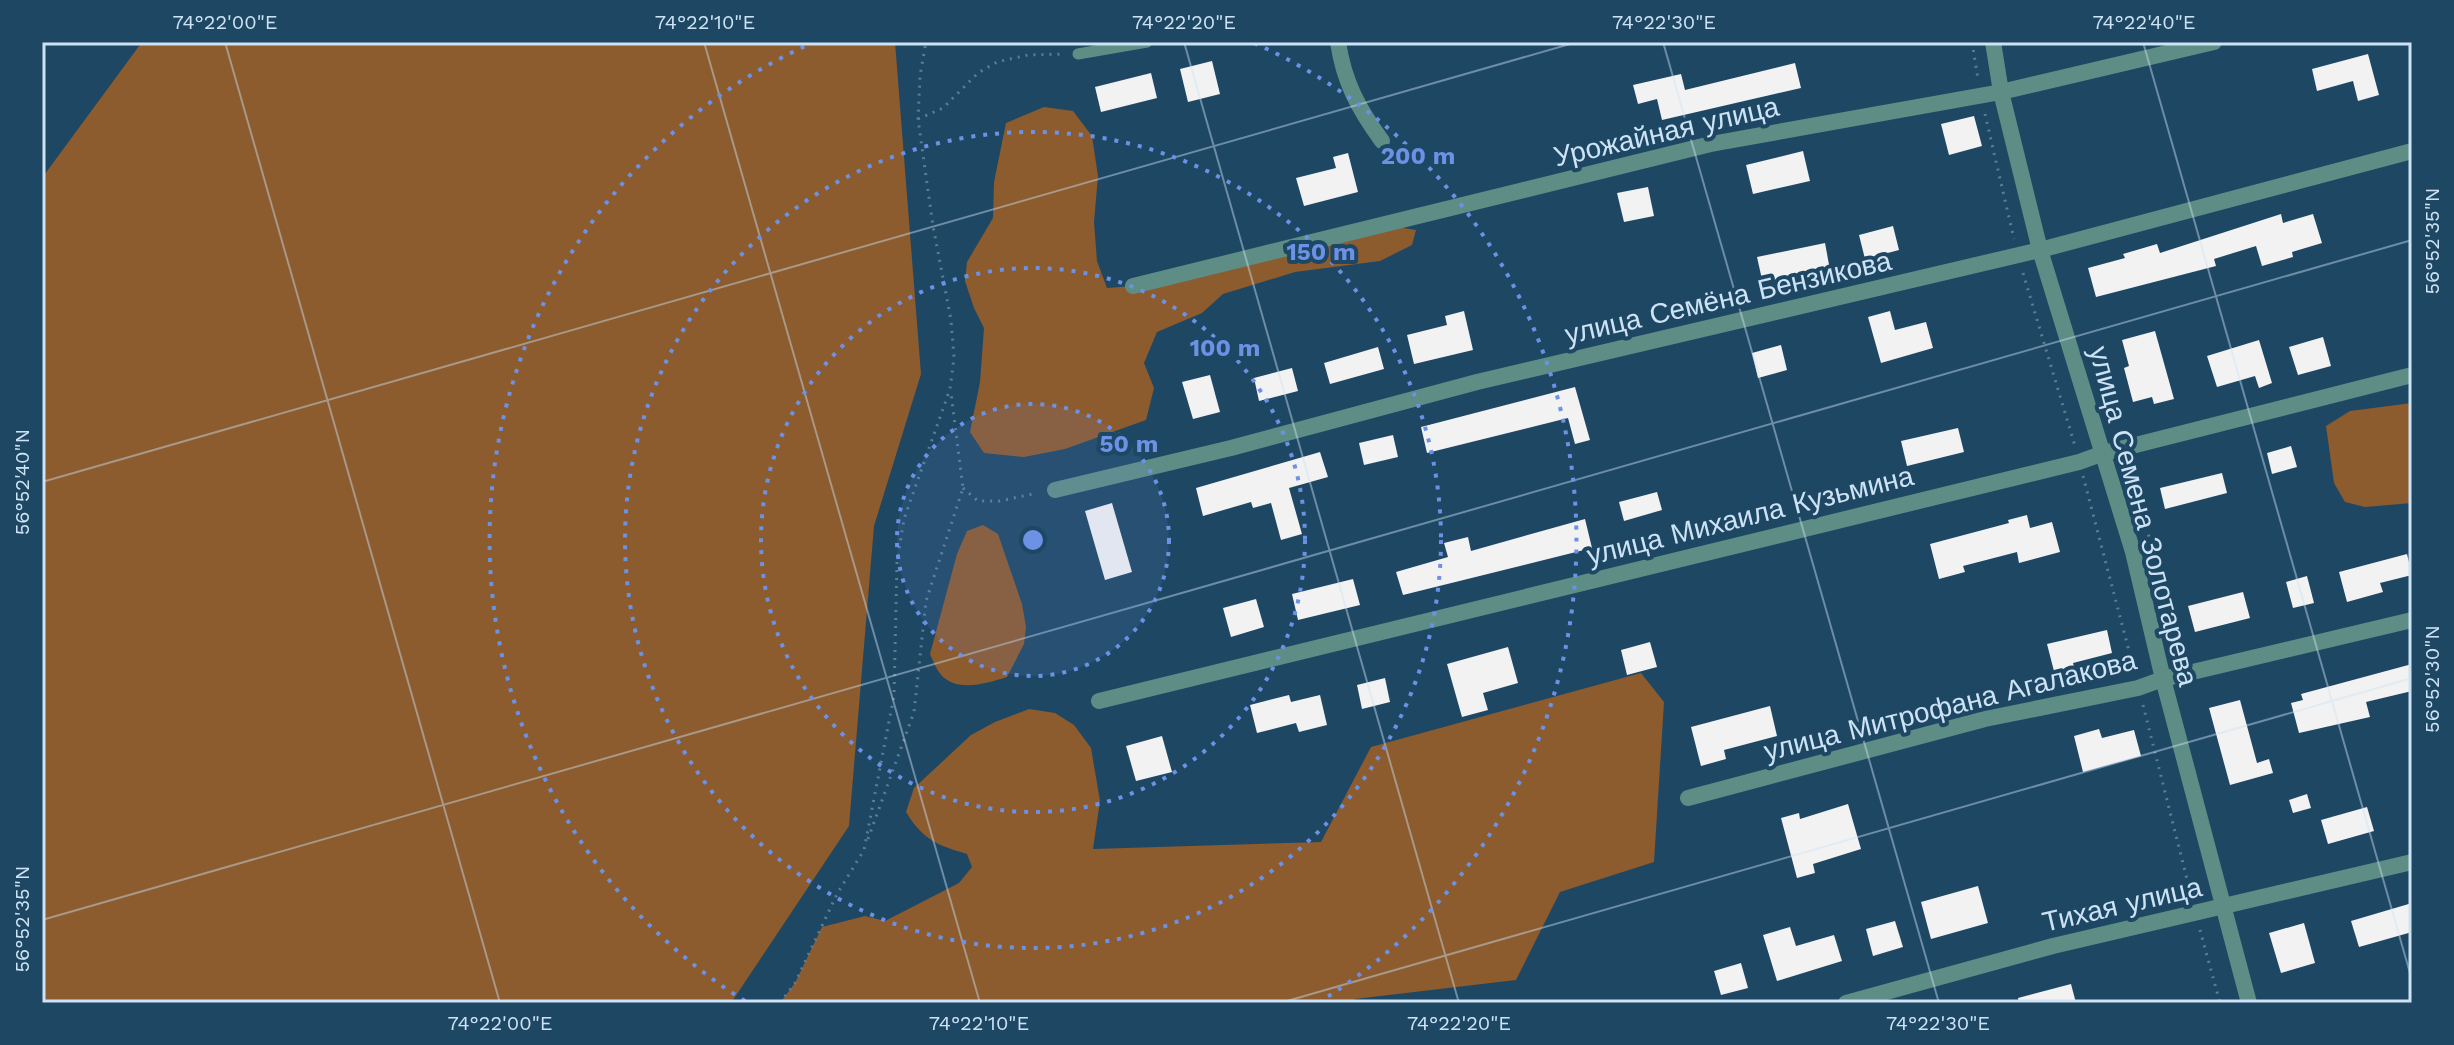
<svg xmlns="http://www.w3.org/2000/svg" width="2454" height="1045" viewBox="0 0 2454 1045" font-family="'Work Sans',sans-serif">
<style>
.green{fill:#8c5b2e}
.building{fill:#f2f2f2}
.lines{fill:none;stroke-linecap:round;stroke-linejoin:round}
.path{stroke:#5b7e97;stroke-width:3;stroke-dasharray:2 6;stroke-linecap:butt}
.service{stroke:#5e8d85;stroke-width:11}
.minor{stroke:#5e8d85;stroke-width:16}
.ticks{fill:none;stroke:#cde3f5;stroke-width:2;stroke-opacity:0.45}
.ring{fill:none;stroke:#6c91e5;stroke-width:4;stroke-dasharray:4 8}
.labels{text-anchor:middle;stroke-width:8;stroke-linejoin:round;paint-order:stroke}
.street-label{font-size:28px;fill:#cde3f5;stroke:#1e4764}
.centre{fill:#6c91e5;stroke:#1e4764;stroke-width:4}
.ring-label{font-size:24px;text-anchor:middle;font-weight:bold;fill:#6c91e5;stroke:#1e4764;stroke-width:8;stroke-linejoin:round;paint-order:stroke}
.neatline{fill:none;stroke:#cde3f5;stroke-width:3}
.ticks-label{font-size:20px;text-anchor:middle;fill:#cde3f5}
</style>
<rect width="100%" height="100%" fill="#1e4764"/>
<g class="green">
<path d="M142,42H895L921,374L874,526L849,826L731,1003H42V178Z"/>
<path d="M1044,107L1073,111L1092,136L1098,176L1094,222L1097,261L1107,288L1133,286L1384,225L1416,230L1412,245L1380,261L1295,272L1223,294L1202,313L1157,332L1144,363L1154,388L1146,420L1065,449L1024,457L984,453L970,432L980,382L984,328L974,308L965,281L967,262L993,218L994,182L1006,123Z"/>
<path d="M2412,403V503L2365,507L2345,502L2334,483L2326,426L2350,411Z"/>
<path d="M983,525L998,534L1022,604L1026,627L1024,644L1007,677C987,683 960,692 943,677C937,671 933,661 930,654L957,554L967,531Z"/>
<path d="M1641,673L1664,702L1654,862L1560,892L1516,980L1355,999L1353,1003H780L795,983L822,927L865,916L885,921L959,883L972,867L967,854C937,845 923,840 906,812L914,788L971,735L995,722L1029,709L1055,713L1074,725L1091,748L1100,801L1093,849L1321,842L1371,747Z"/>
</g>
<g class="building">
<path d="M2368,54L2379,95L2358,101L2353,81L2317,91L2312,69Z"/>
<path d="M1212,61L1220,94L1188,102L1180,69Z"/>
<path d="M1795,63L1801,88L1662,120L1657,99L1638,104L1633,85L1681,74L1685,90Z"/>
<path d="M1151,73L1157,98L1101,112L1095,87Z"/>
<path d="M1974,116L1982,146L1949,155L1941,124Z"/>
<path d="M1803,151L1810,181L1753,194L1746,165Z"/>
<path d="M1348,153L1358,192L1304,206L1296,178L1336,168L1333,157Z"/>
<path d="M1648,187L1654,216L1624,222L1617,193Z"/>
<path d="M2281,214L2283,223L2313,214L2322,243L2292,252L2293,257L2262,266L2256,246L2214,259L2216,266L2096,297L2088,268L2125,258L2123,254L2157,244L2160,253Z"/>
<path d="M1893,226L1899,250L1865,259L1859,235Z"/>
<path d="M1825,243L1830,270L1763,284L1757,257Z"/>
<path d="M1464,311L1473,350L1414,364L1407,335L1447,325L1445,316Z"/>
<path d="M1890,311L1895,330L1926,322L1933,348L1881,363L1868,317Z"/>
<path d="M2155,331L2174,399L2154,404L2152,397L2133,402L2124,368L2129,366L2122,340Z"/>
<path d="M2323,337L2331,366L2298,375L2289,347Z"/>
<path d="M2259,340L2272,383L2259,388L2255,376L2217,387L2207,356Z"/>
<path d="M1781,345L1787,370L1758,378L1752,353Z"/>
<path d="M1378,347L1384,369L1330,384L1324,363Z"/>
<path d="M1292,368L1298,391L1259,401L1254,378Z"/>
<path d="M1210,375L1220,412L1193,419L1182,382Z"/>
<path d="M1575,387L1590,440L1575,444L1568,418L1427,453L1421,427Z"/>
<path d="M1958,428L1964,452L1907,466L1901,441Z"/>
<path d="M1393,435L1398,457L1364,465L1359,443Z"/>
<path d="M2291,446L2297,467L2272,474L2267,453Z"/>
<path d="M1320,452L1328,477L1289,488L1302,534L1281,540L1271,503L1253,508L1251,502L1203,516L1196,488Z"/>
<path d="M2222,473L2227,493L2165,509L2160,488Z"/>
<path d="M1657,492L1662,510L1624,521L1619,502Z"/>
<path d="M1112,503L1132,572L1105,580L1085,511Z"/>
<path d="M2027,515L2030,528L2052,522L2060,552L2019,563L2017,552L1963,566L1965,572L1939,579L1930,544L2009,523L2008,520Z"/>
<path d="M1585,519L1592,548L1403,595L1396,572L1448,557L1444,543L1468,537L1471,551Z"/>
<path d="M2407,554L2412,575L2380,583L2383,592L2347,602L2339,572Z"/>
<path d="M2307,576L2314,603L2293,608L2286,582Z"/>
<path d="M1353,579L1360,605L1298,620L1292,594Z"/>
<path d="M2243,592L2250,618L2195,632L2188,606Z"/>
<path d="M1256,599L1264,627L1231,637L1223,608Z"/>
<path d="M2107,630L2112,653L2073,663L2076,674L2056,679L2047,644Z"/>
<path d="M1650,642L1657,667L1627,675L1621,650Z"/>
<path d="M1508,647L1518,683L1483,693L1488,710L1462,717L1447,664Z"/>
<path d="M2412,664V691L2366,702L2370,717L2299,733L2291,703L2303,700L2301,694Z"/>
<path d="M1385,678L1390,702L1362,709L1357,685Z"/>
<path d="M1289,695L1291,702L1320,695L1327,725L1299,732L1296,723L1257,733L1250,705Z"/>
<path d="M2240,700L2257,763L2269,759L2273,773L2230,785L2209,708Z"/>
<path d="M1770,706L1777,736L1724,750L1726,759L1701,766L1691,727Z"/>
<path d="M2099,729L2102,738L2134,730L2141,756L2083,772L2074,736Z"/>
<path d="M1162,736L1172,772L1136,781L1126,746Z"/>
<path d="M2307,794L2311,808L2293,813L2289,800Z"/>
<path d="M1848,804L1861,849L1813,864L1815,873L1797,878L1781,818L1799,813L1800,819Z"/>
<path d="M2367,807L2374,831L2328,844L2321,820Z"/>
<path d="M1978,886L1988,923L1931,939L1921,902Z"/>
<path d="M2412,903V932L2359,947L2351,921Z"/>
<path d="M1895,921L1903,947L1873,956L1866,929Z"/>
<path d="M2304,923L2315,963L2281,973L2269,933Z"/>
<path d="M1790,927L1796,946L1834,935L1842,961L1777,981L1763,935Z"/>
<path d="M1741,963L1748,988L1721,995L1714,971Z"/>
<path d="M2071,984L2076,1003H2019L2018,998Z"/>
</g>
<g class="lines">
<g class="path">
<path d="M1972,42L1978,79"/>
<path d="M1985,114L2014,239"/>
<path d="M918,119L943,108L978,73L997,62L1028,55L1065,54"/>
<path d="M2023,273L2075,446"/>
<path d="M2130,465L2181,658"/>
<path d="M2083,476L2134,670"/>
<path d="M963,488L978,501H1000L1037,493"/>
<path d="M2143,705L2191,895"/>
<path d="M868,839L914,712L926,601L963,488L951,393"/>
<path d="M2200,930L2220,1003"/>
<path d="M780,1003L795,983L837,894L864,850L894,696L897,562L904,519L950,389L954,357L951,320L933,226L918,119L920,76L926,42"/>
</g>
<path class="service" d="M1078,54L1147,42"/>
<g class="minor">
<path d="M1338,42C1344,82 1358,108 1382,141"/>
<path d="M1993,42L2001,92L2040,250L2133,552L2163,679L2249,1003"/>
<path d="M1133,286L1711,144L2001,92L2214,42"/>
<path d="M1055,490L1231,448L1477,382L2040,250L2412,151"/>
<path d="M1099,701L2079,462L2104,453L2412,375"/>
<path d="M1688,798L1985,719L2138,688L2163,679L2412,620"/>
<path d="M1846,1003L2053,946L2412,862"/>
</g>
</g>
<path class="ticks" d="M225,42L500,1003M704,42L980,1003M1184,42L1459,1003M1663,42L1939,1003M2143,42L2412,980M42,44L50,42M42,482L1577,42M42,920L2412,240M1280,1003L2412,678"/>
<circle cx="1033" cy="540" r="136" fill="#6c91e5" fill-opacity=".12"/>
<g class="ring">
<circle cx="1033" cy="540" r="136"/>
<circle cx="1033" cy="540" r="272"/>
<circle cx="1033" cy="540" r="408"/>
<path d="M745 1001A544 544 0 0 1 812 43M1254 43A544 544 0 0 1 1321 1001"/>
</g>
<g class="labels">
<g class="street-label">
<text transform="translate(1666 131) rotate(-13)" y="10">Урожайная улица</text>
<text transform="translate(1728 297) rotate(-13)" y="10">улица Семёна Бензикова</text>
<text transform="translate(1750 515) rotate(-14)" y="10">улица Михаила Кузьмина</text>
<text transform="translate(2144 516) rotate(75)" y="10">улица Семена Золотарева</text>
<text transform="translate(1950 705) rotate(-14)" y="10">улица Митрофана Агалакова</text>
<text transform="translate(2122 904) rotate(-13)" y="10">Тихая улица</text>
</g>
</g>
<circle cx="1033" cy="540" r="12" class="centre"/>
<g class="ring-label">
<text x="1418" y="164">200 m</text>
<text x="1321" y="260">150 m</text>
<text x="1225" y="356">100 m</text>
<text x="1129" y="452">50 m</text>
</g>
<rect width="2454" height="1045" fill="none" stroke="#1e4764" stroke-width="88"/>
<rect x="44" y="44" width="2366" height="957" class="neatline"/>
<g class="ticks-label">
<text x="225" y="29">74°22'00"E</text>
<text x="705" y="29">74°22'10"E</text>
<text x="1184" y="29">74°22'20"E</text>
<text x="1664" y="29">74°22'30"E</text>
<text x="2144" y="29">74°22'40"E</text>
<text transform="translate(2432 241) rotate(-90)" y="7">56°52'35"N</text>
<text transform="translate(22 482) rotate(-90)" y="7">56°52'40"N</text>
<text transform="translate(2432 679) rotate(-90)" y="7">56°52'30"N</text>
<text transform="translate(22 919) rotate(-90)" y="7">56°52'35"N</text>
<text x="500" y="1030">74°22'00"E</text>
<text x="979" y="1030">74°22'10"E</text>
<text x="1459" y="1030">74°22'20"E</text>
<text x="1938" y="1030">74°22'30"E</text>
</g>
</svg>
